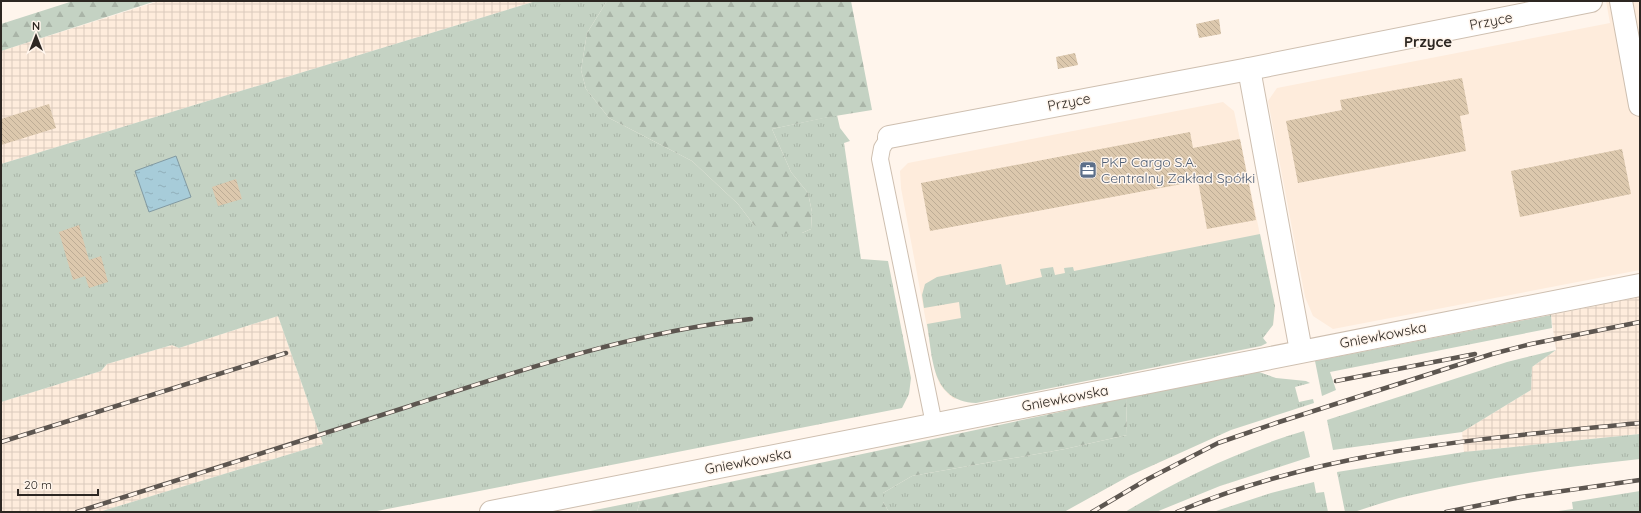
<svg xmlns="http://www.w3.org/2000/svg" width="1641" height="513" viewBox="0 0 1641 513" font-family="Quicksand,sans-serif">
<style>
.built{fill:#feecdc}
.industrial{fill:url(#industrial-grid)}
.grass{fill:url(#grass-tufts)}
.forest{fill:url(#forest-firs)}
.water{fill:url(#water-ripples);stroke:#829aa2}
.building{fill:url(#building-back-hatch)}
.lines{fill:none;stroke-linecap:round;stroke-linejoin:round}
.service-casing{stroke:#cebfb0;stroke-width:18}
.minor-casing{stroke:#cebfb0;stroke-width:24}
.service{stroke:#fff;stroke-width:16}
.minor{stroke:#fff;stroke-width:22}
.rail-casing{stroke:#5d5650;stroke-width:4.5}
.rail{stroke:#fff5ec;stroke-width:3;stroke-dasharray:9;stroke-linecap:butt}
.labels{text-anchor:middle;stroke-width:3;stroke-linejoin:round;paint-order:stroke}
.street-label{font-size:14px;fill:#2d2722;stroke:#fff5ec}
.service-label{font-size:14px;fill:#4e5e75;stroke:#fff5ec;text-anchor:start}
.neighbourhood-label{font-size:15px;font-weight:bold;fill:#2d2722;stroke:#fff5ec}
</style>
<defs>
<pattern id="industrial-grid" width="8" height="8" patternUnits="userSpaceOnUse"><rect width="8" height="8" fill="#feecdc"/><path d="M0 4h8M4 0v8" fill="none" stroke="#dacabc"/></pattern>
<pattern id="grass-tufts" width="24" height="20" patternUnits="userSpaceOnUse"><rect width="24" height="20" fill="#c4d2c3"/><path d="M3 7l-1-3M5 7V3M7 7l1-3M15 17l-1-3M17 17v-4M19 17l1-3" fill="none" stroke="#a9b4a7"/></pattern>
<pattern id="forest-firs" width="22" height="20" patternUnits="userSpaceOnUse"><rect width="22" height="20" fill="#c4d2c3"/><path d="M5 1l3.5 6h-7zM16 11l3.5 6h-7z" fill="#a9b4a7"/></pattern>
<pattern id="water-ripples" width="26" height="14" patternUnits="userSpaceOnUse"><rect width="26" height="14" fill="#a7ccd9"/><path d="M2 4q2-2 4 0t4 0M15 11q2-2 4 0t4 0" fill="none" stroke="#90afba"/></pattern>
<pattern id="building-back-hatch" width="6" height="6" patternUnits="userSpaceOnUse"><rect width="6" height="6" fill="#dcc8ad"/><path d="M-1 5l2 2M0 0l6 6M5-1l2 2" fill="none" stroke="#bdac95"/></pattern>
</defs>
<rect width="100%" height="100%" fill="#fff5ec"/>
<g class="built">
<path d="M1606,1H1640V270L1333,329L1313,316L1305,297L1268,101L1277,88L1610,23Z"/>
<path d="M1223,102L1234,111L1275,306L1273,325L1253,344L954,399L949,395L940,385L936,375L901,188L900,171L908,163Z"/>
</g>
<g class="industrial">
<path d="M159,1H536L1,164V51Z"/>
<path d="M1640,297V434L1464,452L1462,432L1531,390L1532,367L1556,350L1551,315Z"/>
<path d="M278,316L323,444L99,512H1V402L101,371L107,364L172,345L179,348Z"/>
</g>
<g class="grass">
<path d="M536,1H607L587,33L581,70L586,89L609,118L692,161L738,204L754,225L802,233L811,229L812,212L808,193L791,172L772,129L837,115L840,128L850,141L844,143L861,259L888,261L911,378L909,394L902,408L372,512H99L323,444L278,316L179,348L172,345L107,364L101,371L1,402V164Z"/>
<path d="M1260,234L1275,306L1273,325L1263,338L1267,343L1261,346L976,403C931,401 933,359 927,324L961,318L959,302L924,308L922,295L925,284L937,277L1001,264L1006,285L1042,277L1040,269L1053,267L1055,275L1065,273L1064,268L1073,267L1074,271Z"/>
<path d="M1551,315L1552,328L1330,372L1336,390L1322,396L1315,361Z"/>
<path d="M1556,350L1532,367L1531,390L1462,432L1333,450L1327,420L1507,362Z"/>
<path d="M1259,372L1276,378L1306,381L1310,383L1295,387L1299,402L1313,399L1314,403L1231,430L1129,476L1064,512H889L883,502V493L912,476L1065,449L1127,435L1126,398Z"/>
<path d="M1304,431L1310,457L1220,486L1156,512H1125C1181,478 1240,450 1304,431Z"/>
<path d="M1640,434V459C1564,467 1487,477 1412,495C1393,499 1373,506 1354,512H1345L1337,472L1464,452Z"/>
<path d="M1314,482L1316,493L1324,492L1328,512H1213L1271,493Z"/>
<path d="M1640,491V512H1551L1573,509L1572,502Z"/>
<path d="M640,501L637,512H585Z"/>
</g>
<g class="forest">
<path d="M73,1H156L1,51V24Z"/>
<path d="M607,1H851L872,110L829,117L772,129L791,172L808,193L812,212L811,229L802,233L772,234L754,225L738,204L692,161L609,118L586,89L581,70L587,33Z"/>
<path d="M1126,398L1127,435L1065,449L912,476L883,493V502L889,512H637L640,501Z"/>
</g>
<path class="water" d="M176,156L191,197L149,212L135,171Z"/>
<g class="building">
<path d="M1219,19L1221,34L1199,38L1196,24Z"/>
<path d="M1075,53L1078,65L1058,69L1056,57Z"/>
<path d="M1462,78L1469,114L1460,116L1466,151L1298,183L1286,121L1342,110L1340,100Z"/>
<path d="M49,104L56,128L1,145V119Z"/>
<path d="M1190,132L1193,148L1240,139L1256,220L1207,229L1198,181L930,231L921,183Z"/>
<path d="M1622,149L1631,194L1520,217L1511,171Z"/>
<path d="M236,179L242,199L218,206L212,187Z"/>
<path d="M79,225L89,260L101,256L108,282L89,288L85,276L73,280L59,232Z"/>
</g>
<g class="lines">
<defs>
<path id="service" d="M889,137L882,148L880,159L934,424"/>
<g id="minor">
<path d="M1621,1L1640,105"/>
<path d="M1249,69L1301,351"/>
<path d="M889,137L1249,69L1591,1"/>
<path d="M491,512L1640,285"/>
</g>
</defs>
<use href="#service" class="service-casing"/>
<use href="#minor" class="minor-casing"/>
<use href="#service" class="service"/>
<use href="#minor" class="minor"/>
<defs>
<g id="rail">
<path d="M1336,381L1475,354"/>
<path d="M1,442L286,353"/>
<path d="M77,512C188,477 299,442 410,406C521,370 634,332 751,319"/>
<path d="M1092,512L1146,480L1218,443L1276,423L1492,354L1531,344L1640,322"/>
<path d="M1177,512C1326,449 1482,439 1640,423"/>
<path d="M1446,512L1521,497L1640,480"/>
</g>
</defs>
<use href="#rail" class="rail-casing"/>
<use href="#rail" class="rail"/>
</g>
<defs>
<symbol id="office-square" viewBox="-11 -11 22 22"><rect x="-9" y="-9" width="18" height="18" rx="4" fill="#5c6f8a" stroke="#fff5ec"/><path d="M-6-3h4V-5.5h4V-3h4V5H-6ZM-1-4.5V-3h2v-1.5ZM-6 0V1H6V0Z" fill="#fff"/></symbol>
</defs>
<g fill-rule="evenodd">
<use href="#office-square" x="1078" y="160" width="20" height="20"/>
</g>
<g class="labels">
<g class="street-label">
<text transform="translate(1491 21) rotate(-11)" y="5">Przyce</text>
<text transform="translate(1069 102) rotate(-11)" y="5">Przyce</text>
<text transform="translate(1383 335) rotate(-11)" y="5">Gniewkowska</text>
<text transform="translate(1065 398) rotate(-11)" y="5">Gniewkowska</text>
<text transform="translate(748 461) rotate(-11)" y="5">Gniewkowska</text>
</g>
<g class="service-label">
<text x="1101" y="167">PKP Cargo S.A.<tspan x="1101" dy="16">Centralny Zakład Spółki</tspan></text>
</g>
<g class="neighbourhood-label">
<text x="1428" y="47">Przyce</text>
</g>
</g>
<rect width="1641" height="513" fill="none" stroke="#2d2722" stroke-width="4"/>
<g transform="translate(36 36)" stroke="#fff5ec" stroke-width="3" paint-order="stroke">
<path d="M0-3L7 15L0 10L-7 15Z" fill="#2d2722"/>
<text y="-6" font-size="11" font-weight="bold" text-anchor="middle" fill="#2d2722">N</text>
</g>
<path d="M18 489v6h80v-6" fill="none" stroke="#2d2722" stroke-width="2"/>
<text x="24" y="489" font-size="12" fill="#2d2722" stroke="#fff5ec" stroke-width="3" paint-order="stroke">20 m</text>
</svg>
